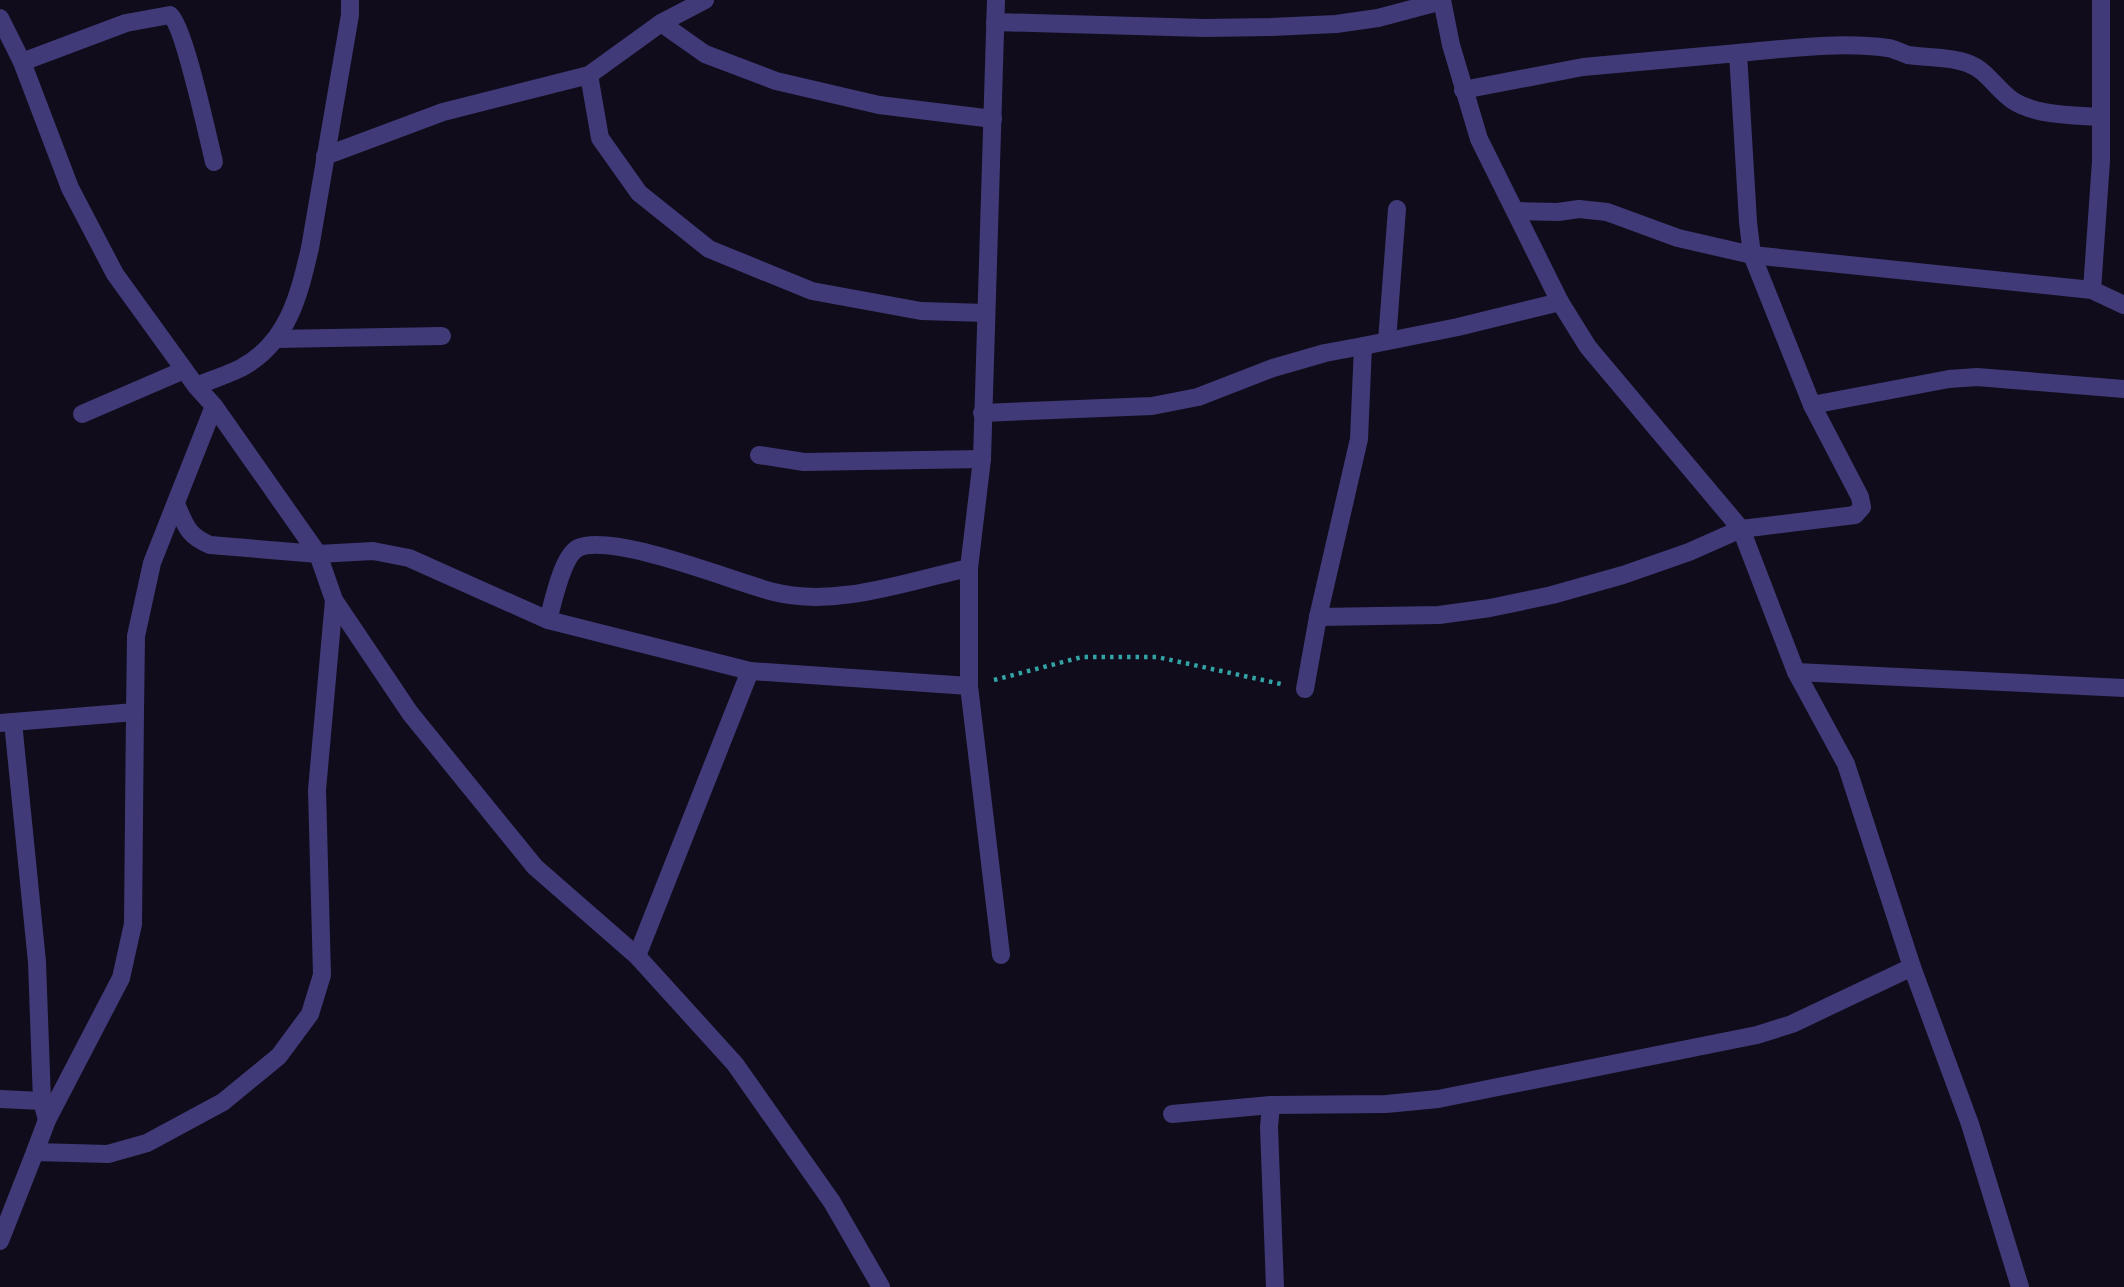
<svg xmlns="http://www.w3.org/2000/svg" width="2124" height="1287" viewBox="0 0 2124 1287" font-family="'Golos Text',sans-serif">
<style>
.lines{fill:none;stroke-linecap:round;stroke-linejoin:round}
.path{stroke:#33a4a6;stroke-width:4.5;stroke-dasharray:3.5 5;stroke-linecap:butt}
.minor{stroke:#413a78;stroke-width:18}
</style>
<rect width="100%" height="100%" fill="#100c1b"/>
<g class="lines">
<path class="path" d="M994,680L1082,657H1157L1281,684"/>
<g class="minor">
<path d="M996,0L982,459L969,568V686L1001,955"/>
<path d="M1442,0L1451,45L1479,139L1560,302L1588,347L1741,529L1796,672L1846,764L1912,967L1970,1124L2020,1287"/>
<path d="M0,18L22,62L70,188L115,274L196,386L214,406L318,554L334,600L410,713L535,867L637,956L735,1064L832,1202L881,1287"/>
<path d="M995,22L1204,28L1271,27L1336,24L1378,18L1442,1"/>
<path d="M661,23L705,54L776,81L879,105L993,119"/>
<path d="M1738,53C1785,49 1840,41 1888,48C1895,49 1901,53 1908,55C1927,58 1948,56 1967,63C1987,70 1995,88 2012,100C2036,116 2073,115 2101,117"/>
<path d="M22,62L126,23L170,15C184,25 208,138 214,162"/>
<path d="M589,75L600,138L639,193L709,249L812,291L921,311L986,313"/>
<path d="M325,156L443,112L589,75L661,23L705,0"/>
<path d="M1516,211L1558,212L1579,209L1607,212L1678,238L1752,255L2092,290L2124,305"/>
<path d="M2092,290L2101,161V0"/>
<path d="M276,339L442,336"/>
<path d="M1387,341L1397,209"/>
<path d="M196,386C211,380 227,375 241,368C288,343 299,295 310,248L350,15V0"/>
<path d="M1812,405L1949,379L1977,377L2124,389"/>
<path d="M982,413L1152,406L1198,397L1273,368L1325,353L1363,346"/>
<path d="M82,414L184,370"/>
<path d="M759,455L804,462L982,459"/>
<path d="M176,504C186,526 187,535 210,545L318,554L373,551L409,558L548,620L750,671L969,686"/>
<path d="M1318,617L1439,615L1490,608L1552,595L1623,575L1689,552L1741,529L1855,515L1862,507L1860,497L1812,405L1752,255L1748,222L1738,53L1583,67L1463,90"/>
<path d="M548,620C553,603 562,556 578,548C613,532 734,582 774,592C836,608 908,581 969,568"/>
<path d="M1796,672L2124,688"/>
<path d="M1305,689L1318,617L1359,439L1363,346L1458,327L1560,302"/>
<path d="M13,722L37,962L42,1101"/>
<path d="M0,723L135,712L136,636L152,563L214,406"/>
<path d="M637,956L750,671"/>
<path d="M0,1099L42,1101L47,1120L121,978L133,924L135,712"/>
<path d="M1271,1105L1269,1127L1275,1287"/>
<path d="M1172,1114L1271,1105L1386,1104L1438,1099L1757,1035L1792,1024L1912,967"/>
<path d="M35,1152L47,1120"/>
<path d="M0,1241L35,1152L108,1154L147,1143L223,1102L279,1056L310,1014L322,975L317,790L334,600"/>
</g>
</g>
</svg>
